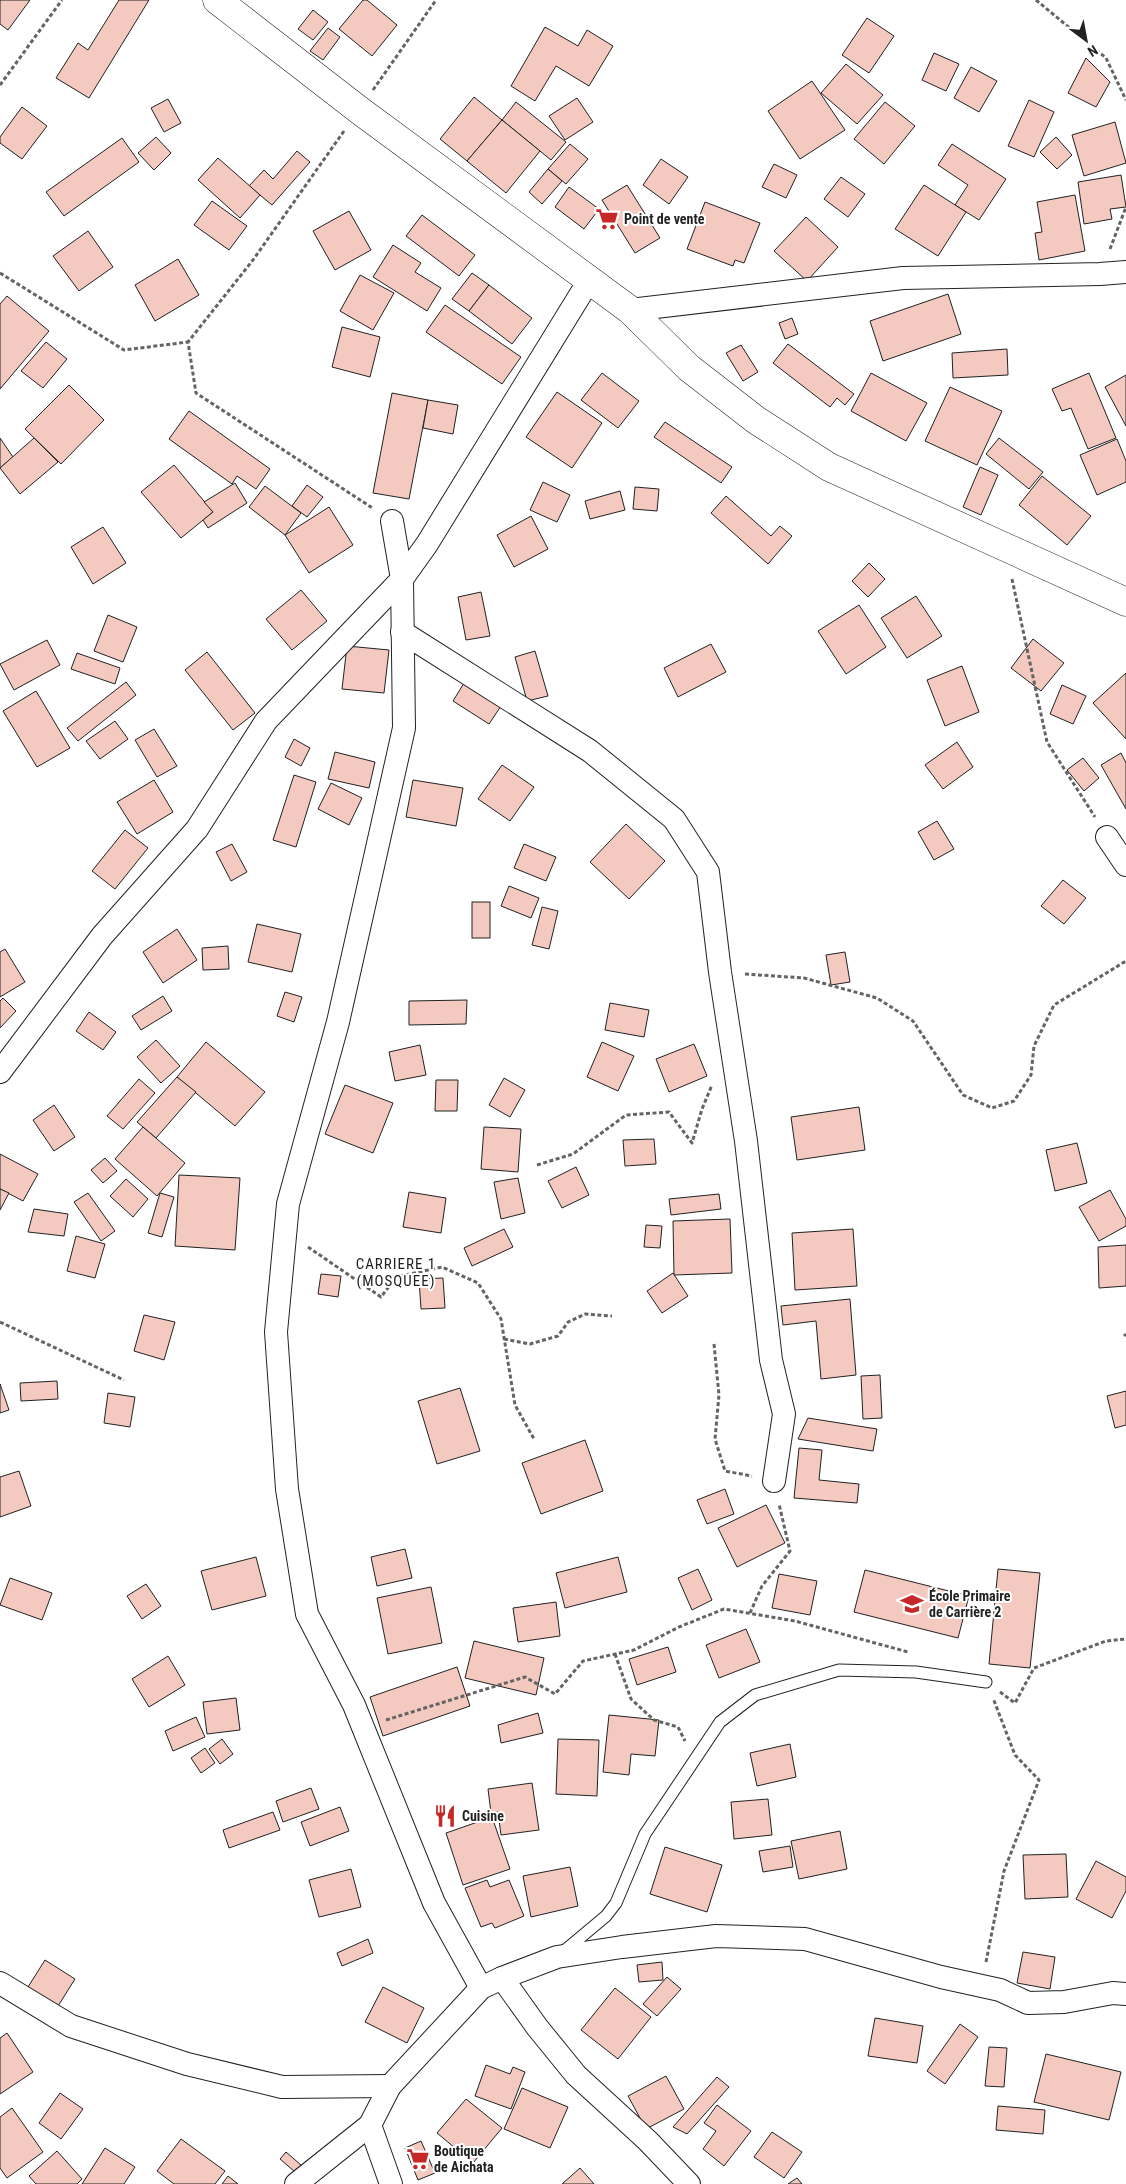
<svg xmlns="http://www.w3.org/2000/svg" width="1126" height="2184" viewBox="0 0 1126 2184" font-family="'Roboto Condensed',sans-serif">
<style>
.building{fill:#f3c9c0;stroke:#222}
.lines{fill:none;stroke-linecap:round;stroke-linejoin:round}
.lane-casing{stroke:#222;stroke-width:13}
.street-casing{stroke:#222;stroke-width:24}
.highway-casing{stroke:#222;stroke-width:29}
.path{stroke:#646464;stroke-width:3;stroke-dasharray:4 2.5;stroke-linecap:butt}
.lane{stroke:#fff;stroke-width:11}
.street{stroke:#fff;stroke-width:22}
.highway{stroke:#fff;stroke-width:28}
.labels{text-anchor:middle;stroke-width:4;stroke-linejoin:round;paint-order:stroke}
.poi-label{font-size:14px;font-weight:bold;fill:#222;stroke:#fff;text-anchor:start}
.neighbourhood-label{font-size:15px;letter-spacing:1px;fill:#222;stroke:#fff}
</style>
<rect width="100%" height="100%" fill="#fff"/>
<g class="building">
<path d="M0,0H30L8,30L0,24Z"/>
<path d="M119,0H149L89,98L56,78L78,43L88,50Z"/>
<path d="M363,0H367L397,25L372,56L339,29Z"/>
<path d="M313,10L328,22L313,40L298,29Z"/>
<path d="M867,18L894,36L869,73L842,55Z"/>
<path d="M545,27L578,46L587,30L613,46L589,86L556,66L535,101L511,86Z"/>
<path d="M328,28L340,37L323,60L310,51Z"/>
<path d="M934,53L959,64L946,91L922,80Z"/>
<path d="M1086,58L1110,82L1096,107L1068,93Z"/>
<path d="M846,64L883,95L857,124L821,93Z"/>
<path d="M971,67L997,81L979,112L954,98Z"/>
<path d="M812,81L845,130L800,159L768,111Z"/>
<path d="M474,97L502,120L467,161L440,139Z"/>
<path d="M577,98L593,122L565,140L549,116Z"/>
<path d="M168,99L181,123L164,132L151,108Z"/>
<path d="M1029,100L1054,112L1034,157L1008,146Z"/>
<path d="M516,102L566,142L551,160L502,120Z"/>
<path d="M885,102L915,126L884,164L854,139Z"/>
<path d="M22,107L47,126L22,159L0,143V137Z"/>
<path d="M502,120L540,151L506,193L467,161Z"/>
<path d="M1115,122L1126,163L1084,176L1072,135Z"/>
<path d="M156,137L171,153L154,170L138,153Z"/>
<path d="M1056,137L1072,155L1057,169L1040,152Z"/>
<path d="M122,138L139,162L64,216L46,192Z"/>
<path d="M570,144L588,159L566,184L548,169Z"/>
<path d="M952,144L1006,179L979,220L955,205L968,185L938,165Z"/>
<path d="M297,151L310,162L272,205L249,186L264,170L273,179Z"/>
<path d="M218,158L260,195L240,218L198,180Z"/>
<path d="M661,159L688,177L669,204L643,185Z"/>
<path d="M774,164L797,175L786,198L762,187Z"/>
<path d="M548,169L562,181L542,204L529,192Z"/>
<path d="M1121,175L1126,207L1110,209L1112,219L1084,224L1078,182Z"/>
<path d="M841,177L865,194L848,217L824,199Z"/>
<path d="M627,185L660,238L635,253L602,200Z"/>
<path d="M924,185L966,212L938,256L895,229Z"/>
<path d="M569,187L599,209L584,229L555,207Z"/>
<path d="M1075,195L1085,251L1039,260L1035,233L1042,232L1037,202Z"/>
<path d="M212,201L247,226L229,250L194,225Z"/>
<path d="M705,202L760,223L744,263L735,260L733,266L687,249Z"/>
<path d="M349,211L371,250L335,270L313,231Z"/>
<path d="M422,215L475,255L459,276L406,236Z"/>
<path d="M806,217L838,247L807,281L774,251Z"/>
<path d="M88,231L113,267L79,291L53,256Z"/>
<path d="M393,245L421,263L415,272L441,288L427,311L373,277Z"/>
<path d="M178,259L199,295L155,321L135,285Z"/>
<path d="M472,273L489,285L469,311L452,299Z"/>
<path d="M360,275L394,293L373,330L340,311Z"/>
<path d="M489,285L532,318L512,344L469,311Z"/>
<path d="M948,294L961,334L883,361L870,321Z"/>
<path d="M7,296L49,331L0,389V304Z"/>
<path d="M445,305L521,357L502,384L426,332Z"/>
<path d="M792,318L798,334L785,339L779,323Z"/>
<path d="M342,327L380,337L370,377L332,367Z"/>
<path d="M46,342L67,359L43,388L21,371Z"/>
<path d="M788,344L854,394L845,405L837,398L830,407L773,363Z"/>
<path d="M741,345L758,372L743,381L726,353Z"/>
<path d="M1007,349L1008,375L953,378L952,353Z"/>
<path d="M602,373L639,401L618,428L581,400Z"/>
<path d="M871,373L927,403L906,441L851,411Z"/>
<path d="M1089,373L1116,438L1088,449L1071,408L1062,411L1052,389Z"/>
<path d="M1126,375V426L1105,387Z"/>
<path d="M69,385L104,420L61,464L25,429Z"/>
<path d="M950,387L1002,411L977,465L925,441Z"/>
<path d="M557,392L602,423L572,468L526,437Z"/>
<path d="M392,393L428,400L409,499L373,493Z"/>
<path d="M428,400L458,405L453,434L423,428Z"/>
<path d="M189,411L270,469L256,489L237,476L232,484L169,439Z"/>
<path d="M665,422L732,467L721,483L654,437Z"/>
<path d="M0,438L13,457L0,468Z"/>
<path d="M34,438L58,462L20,494L0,468Z"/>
<path d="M999,438L1043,472L1029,489L986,454Z"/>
<path d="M1117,439L1126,461V482L1097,495L1080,455Z"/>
<path d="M174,465L213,512L181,538L141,492Z"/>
<path d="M980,467L998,475L981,515L963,507Z"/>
<path d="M1042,476L1091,516L1067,545L1019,505Z"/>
<path d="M543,482L570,495L557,522L530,510Z"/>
<path d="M235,483L247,503L208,528L203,520L213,512L204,502Z"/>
<path d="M307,485L323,497L307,517L292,506Z"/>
<path d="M265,486L301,513L285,535L249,507Z"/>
<path d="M635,487L659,489L657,511L633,509Z"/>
<path d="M620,491L625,510L590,519L585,501Z"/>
<path d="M726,496L771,536L780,526L792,536L768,564L711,513Z"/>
<path d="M329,507L353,545L309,573L285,535Z"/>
<path d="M531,516L548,549L514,567L497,535Z"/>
<path d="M103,527L126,563L93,584L71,547Z"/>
<path d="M869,563L885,579L868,597L852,581Z"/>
<path d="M301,590L327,621L292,650L266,619Z"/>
<path d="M481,592L490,636L466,640L458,597Z"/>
<path d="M916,596L942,636L907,658L881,618Z"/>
<path d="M859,605L886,647L846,674L818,631Z"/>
<path d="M108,615L137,627L123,662L94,651Z"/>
<path d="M1033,639L1064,663L1041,691L1011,668Z"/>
<path d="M47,640L60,665L14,690L0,664Z"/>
<path d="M711,644L726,672L678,697L664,668Z"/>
<path d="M347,646L389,650L384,693L342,689Z"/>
<path d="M535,651L548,696L527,701L515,657Z"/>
<path d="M207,652L255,713L233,730L185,670Z"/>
<path d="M77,653L120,668L115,684L71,669Z"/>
<path d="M962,666L979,712L945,726L927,680Z"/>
<path d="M1126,673V739L1093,703Z"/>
<path d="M126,682L136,695L78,741L67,728Z"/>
<path d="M464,683L501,706L489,724L453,701Z"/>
<path d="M1062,685L1086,696L1073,724L1050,714Z"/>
<path d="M36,691L70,748L37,767L3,711Z"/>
<path d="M115,721L128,739L100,759L86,741Z"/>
<path d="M154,729L177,766L157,777L135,740Z"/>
<path d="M294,739L310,748L301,766L285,757Z"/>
<path d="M957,742L973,767L943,789L925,765Z"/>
<path d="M335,752L375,762L369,788L328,779Z"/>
<path d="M1121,753L1126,763V809L1101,765Z"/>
<path d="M1083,758L1099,778L1084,791L1067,770Z"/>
<path d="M502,765L534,787L510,821L478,799Z"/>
<path d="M294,775L316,782L296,847L273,840Z"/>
<path d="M154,780L173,812L137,834L117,802Z"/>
<path d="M413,780L463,788L456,826L406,817Z"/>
<path d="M331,783L362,798L349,825L318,809Z"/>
<path d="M937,821L954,849L934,860L918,832Z"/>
<path d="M626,824L665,861L629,899L590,862Z"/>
<path d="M125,830L148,848L115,889L92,871Z"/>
<path d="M232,844L247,872L231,881L216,852Z"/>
<path d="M524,844L556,857L546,881L514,868Z"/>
<path d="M1063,880L1086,898L1064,924L1041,906Z"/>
<path d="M509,886L539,898L531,918L501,906Z"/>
<rect x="472" y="902" width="18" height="36"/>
<path d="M542,907L558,911L549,949L532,945Z"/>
<path d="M257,924L301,934L292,972L248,962Z"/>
<path d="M177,929L197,960L163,983L143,952Z"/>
<path d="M228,946L229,969L203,970L202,948Z"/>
<path d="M5,949L25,982L0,997V952Z"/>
<path d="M845,952L850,982L831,985L826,955Z"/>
<path d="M285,992L302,997L294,1022L277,1016Z"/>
<path d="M163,996L172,1011L141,1030L132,1016Z"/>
<path d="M3,998L16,1011L0,1028V1001Z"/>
<path d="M467,1000L466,1024L409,1025V1001Z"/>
<path d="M610,1003L649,1010L644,1037L605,1030Z"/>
<path d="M89,1012L116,1032L103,1050L76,1031Z"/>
<path d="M156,1040L180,1066L161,1083L137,1057Z"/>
<path d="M206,1042L265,1092L235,1126L177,1077Z"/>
<path d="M602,1042L634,1056L618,1091L587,1077Z"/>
<path d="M694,1044L707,1076L669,1092L656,1059Z"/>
<path d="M420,1045L426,1075L395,1081L389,1052Z"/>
<path d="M177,1077L196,1092L156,1138L137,1122Z"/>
<path d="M504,1078L525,1090L510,1117L489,1105Z"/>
<path d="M139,1079L155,1093L123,1129L107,1116Z"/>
<path d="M436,1080H458L457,1111H435Z"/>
<path d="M345,1085L393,1103L373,1153L325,1134Z"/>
<path d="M54,1105L75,1137L54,1151L33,1120Z"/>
<path d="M859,1107L865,1150L797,1160L791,1117Z"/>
<path d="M143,1127L185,1163L157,1196L115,1159Z"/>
<path d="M484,1127L521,1129L518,1172L481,1169Z"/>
<path d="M654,1139L656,1164L625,1166L623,1140Z"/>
<path d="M1077,1143L1087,1183L1055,1191L1046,1150Z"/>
<path d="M0,1154L38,1174L23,1201L0,1189Z"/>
<path d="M105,1158L117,1171L103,1183L91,1170Z"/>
<path d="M576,1167L589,1195L562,1208L548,1181Z"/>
<path d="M179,1175L240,1178L235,1250L175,1246Z"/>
<path d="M518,1178L525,1213L501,1219L494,1182Z"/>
<path d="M126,1179L148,1199L133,1217L110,1196Z"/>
<path d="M0,1189L9,1193L0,1210Z"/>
<path d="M1110,1190L1126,1219V1226L1099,1241L1079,1207Z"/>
<path d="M409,1192L446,1198L441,1233L403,1227Z"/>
<path d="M88,1193L115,1231L101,1241L74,1202Z"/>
<path d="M160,1193L174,1197L162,1237L148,1233Z"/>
<path d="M719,1194L721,1209L671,1215L669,1199Z"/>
<path d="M34,1209L68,1214L64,1236L28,1232Z"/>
<path d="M730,1219L732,1273L674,1275L673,1221Z"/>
<path d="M646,1225L662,1226L660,1248L644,1247Z"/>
<path d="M504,1229L513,1247L472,1266L464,1248Z"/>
<path d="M853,1229L857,1286L795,1290L792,1233Z"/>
<path d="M76,1236L105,1244L95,1278L67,1271Z"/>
<path d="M1126,1245V1286L1099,1288L1098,1247Z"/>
<path d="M673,1273L688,1296L662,1313L647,1291Z"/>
<path d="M321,1274L341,1276L338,1297L318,1294Z"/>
<path d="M443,1278L445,1308L421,1309L419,1279Z"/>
<path d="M850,1299L856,1375L821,1379L816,1321L783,1325L781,1306Z"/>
<path d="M144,1315L175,1322L164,1360L134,1351Z"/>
<path d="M880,1375L882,1418L863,1419L861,1376Z"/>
<path d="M57,1381L58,1399L21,1401L20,1383Z"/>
<path d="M0,1384L9,1410L0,1413Z"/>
<path d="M460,1388L480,1451L437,1464L418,1401Z"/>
<path d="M1126,1391V1425L1115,1428L1107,1396Z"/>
<path d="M108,1393L135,1397L130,1427L104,1423Z"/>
<path d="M808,1418L877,1429L873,1451L798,1439Z"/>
<path d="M585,1440L603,1491L541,1514L522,1463Z"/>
<path d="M799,1448L822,1450L819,1480L859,1484L857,1503L794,1498Z"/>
<path d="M19,1471L31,1506L0,1517V1477Z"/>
<path d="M725,1489L734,1514L707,1524L697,1500Z"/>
<path d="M766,1505L785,1543L737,1567L718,1528Z"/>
<path d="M405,1549L412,1578L377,1586L371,1557Z"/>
<path d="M256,1557L266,1596L212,1610L201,1571Z"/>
<path d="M618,1557L627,1592L565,1608L556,1573Z"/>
<path d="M698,1569L712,1600L692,1610L678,1578Z"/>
<path d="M998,1569L1040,1573L1030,1668L989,1664Z"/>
<path d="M865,1570L969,1596L958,1638L854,1612Z"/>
<path d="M779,1574L817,1581L810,1615L772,1608Z"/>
<path d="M10,1578L52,1593L42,1620L0,1605Z"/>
<path d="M146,1584L161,1606L142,1619L127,1596Z"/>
<path d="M431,1587L442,1643L388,1654L377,1598Z"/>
<path d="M556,1602L560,1636L518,1642L513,1608Z"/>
<path d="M746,1629L760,1662L719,1678L706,1645Z"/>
<path d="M474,1641L544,1658L536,1695L465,1678Z"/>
<path d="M668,1647L676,1672L637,1685L629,1659Z"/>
<path d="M168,1656L185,1685L149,1707L132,1679Z"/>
<path d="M457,1667L470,1706L383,1736L370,1697Z"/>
<path d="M236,1698L240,1730L207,1734L203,1702Z"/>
<path d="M538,1713L543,1733L501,1743L498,1725Z"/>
<path d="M609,1715L659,1720L655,1756L631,1754L629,1775L603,1772Z"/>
<path d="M196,1717L205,1737L173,1751L165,1731Z"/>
<path d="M222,1739L233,1754L220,1764L209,1749Z"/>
<path d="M558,1739L599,1740L597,1796L556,1794Z"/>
<path d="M790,1744L796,1777L757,1786L750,1753Z"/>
<path d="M205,1748L215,1763L201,1773L191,1758Z"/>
<path d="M532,1783L539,1830L501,1835L498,1812L491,1813L488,1789Z"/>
<path d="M311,1788L319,1809L283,1822L276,1801Z"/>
<path d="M768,1799L772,1835L734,1839L731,1802Z"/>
<path d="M340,1807L349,1831L310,1846L301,1822Z"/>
<path d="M273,1812L280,1830L229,1848L223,1830Z"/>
<path d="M492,1817L510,1869L463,1885L446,1833Z"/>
<path d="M840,1831L847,1869L799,1879L791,1841Z"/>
<path d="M790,1846L793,1867L763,1872L759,1851Z"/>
<path d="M665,1847L722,1865L707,1912L650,1894Z"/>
<path d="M1066,1854L1068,1897L1025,1899L1023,1855Z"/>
<path d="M1096,1861L1126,1877V1891L1112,1918L1076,1899Z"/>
<path d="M570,1867L578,1906L531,1917L523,1876Z"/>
<path d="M351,1869L361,1907L319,1917L309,1880Z"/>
<path d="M487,1880L490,1887L509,1880L524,1916L495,1928L492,1923L481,1927L465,1888Z"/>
<path d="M368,1939L373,1953L342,1966L337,1953Z"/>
<path d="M1023,1952L1055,1957L1050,1989L1017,1983Z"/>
<path d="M45,1960L75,1979L58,2006L28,1987Z"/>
<path d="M662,1962L663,1980L639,1982L637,1965Z"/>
<path d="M667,1977L681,1989L657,2016L643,2004Z"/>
<path d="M383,1987L424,2008L407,2043L365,2022Z"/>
<path d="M615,1988L651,2017L618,2059L581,2030Z"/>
<path d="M875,2018L923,2026L917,2063L868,2056Z"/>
<path d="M960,2024L978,2037L945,2084L927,2071Z"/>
<path d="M7,2033L33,2072L0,2094V2038Z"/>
<path d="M989,2047L1007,2048L1004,2087L985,2086Z"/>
<path d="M1046,2054L1121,2072L1109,2120L1034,2102Z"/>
<path d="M486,2065L510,2074L513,2067L525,2072L511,2109L475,2096Z"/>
<path d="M666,2076L684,2109L646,2129L628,2096Z"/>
<path d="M717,2077L729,2087L687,2134L673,2127Z"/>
<path d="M522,2088L568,2107L550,2148L504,2129Z"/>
<path d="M60,2093L83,2109L61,2139L39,2123Z"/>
<path d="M466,2099L502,2128L473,2163L437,2133Z"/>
<path d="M717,2105L751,2131L724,2166L703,2149L716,2131L704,2123Z"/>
<path d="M998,2106L1045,2110L1043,2134L996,2130Z"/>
<path d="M12,2108L43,2152L7,2178L0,2168V2117Z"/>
<path d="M772,2132L802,2152L784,2178L754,2157Z"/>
<path d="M181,2139L225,2171L215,2184H174L157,2171Z"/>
<path d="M421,2141L435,2173L418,2180L405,2148Z"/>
<path d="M105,2148L135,2167L124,2184H82Z"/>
<path d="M57,2151L82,2179L77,2184H36L29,2176Z"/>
<path d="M286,2152L301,2165L295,2172L280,2159Z"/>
<path d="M580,2168L594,2184H562Z"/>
<path d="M228,2176L238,2184H222Z"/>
<path d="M797,2178L802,2184H788Z"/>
</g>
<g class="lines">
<defs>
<path id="lane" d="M563,1952L606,1916L616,1903L645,1834L720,1722L755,1695L839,1670L916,1672L986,1682"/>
<g id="street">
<path d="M630,310L903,278L1100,274L1126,272"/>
<path d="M392,521L402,579L404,728L338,1022L288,1204L276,1332L287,1489L307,1614L354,1705L434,1903L481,1988"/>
<path d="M402,632L590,751L674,819L708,872L720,972L746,1141L771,1360L784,1414L774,1481"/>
<path d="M1107,837L1126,865"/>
<path d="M0,1072L102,936L197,829L266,721L402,579L427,544L590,279"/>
<path d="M502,1978L537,2027L576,2075L648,2141L689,2184"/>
<path d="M0,1983L71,2026L187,2064L282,2087L390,2086"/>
<path d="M370,2125L391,2184"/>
<path d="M296,2184L370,2125L390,2086L481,1988L502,1978L557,1957L622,1947L716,1936L805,1939L941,1977L1000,1990L1028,2003L1064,2002L1113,1993L1126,1994"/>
</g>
<path id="highway" d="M217,0L359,110L630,310L689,368L756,420L829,467L1126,602"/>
</defs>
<use href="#lane" class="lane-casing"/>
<use href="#street" class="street-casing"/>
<use href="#highway" class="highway-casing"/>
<g class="path">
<path d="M1036,0L1106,58L1126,100"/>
<path d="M0,85L62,0"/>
<path d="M373,90L436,0"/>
<path d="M344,131L253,260L188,342L196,393L374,509"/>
<path d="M1110,249L1126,207"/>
<path d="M0,273L124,350L188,342"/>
<path d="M1012,579L1047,742L1095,817"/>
<path d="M745,974L804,978L877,998L913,1021L963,1095L992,1108L1014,1101L1031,1075L1034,1046L1054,1005L1126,961"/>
<path d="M537,1165L573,1154L626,1115L669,1112L692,1143L702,1109L712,1085"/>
<path d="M308,1247L381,1297L396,1277L442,1267L478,1283L501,1319L515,1405L534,1439"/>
<path d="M0,1322L124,1380"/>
<path d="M1124,1336L1126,1334"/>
<path d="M504,1339L530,1344L558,1336L568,1322L585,1314L612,1316"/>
<path d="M714,1344L719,1395L715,1439L725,1471L752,1476"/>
<path d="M750,1613L762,1586L790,1551L779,1504"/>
<path d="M615,1654L631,1699L654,1720L678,1727L685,1741"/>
<path d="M1000,1692L1015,1703L1034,1668L1106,1641L1126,1639"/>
<path d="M386,1720L525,1677L555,1694L583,1661L634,1650L679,1627L724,1609L795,1621L908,1652"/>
<path d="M986,1962L1004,1871L1039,1780L1015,1755L993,1698"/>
</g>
<use href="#lane" class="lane"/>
<use href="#street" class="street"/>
<use href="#highway" class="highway"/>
</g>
<defs>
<symbol id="supermarket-bare" viewBox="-9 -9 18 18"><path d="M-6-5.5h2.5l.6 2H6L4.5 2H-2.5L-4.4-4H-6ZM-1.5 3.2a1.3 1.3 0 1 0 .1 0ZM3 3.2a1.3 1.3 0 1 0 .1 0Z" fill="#c62828" stroke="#fff" stroke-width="2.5" paint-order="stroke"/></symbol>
<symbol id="school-bare" viewBox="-9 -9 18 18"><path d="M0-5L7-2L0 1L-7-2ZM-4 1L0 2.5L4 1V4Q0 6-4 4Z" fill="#c62828" stroke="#fff" stroke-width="2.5" paint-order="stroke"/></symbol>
<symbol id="restaurant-bare" viewBox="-9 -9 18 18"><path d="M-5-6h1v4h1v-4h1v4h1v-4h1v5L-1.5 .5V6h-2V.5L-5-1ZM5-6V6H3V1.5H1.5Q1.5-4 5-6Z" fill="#c62828" stroke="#fff" stroke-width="2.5" paint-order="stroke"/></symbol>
</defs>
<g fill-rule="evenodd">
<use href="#supermarket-bare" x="591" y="203" width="32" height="32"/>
<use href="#school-bare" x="896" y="1588" width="32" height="32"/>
<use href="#restaurant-bare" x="429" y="1800" width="32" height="32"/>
<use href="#supermarket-bare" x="402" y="2143" width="32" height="32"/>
</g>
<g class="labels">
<g class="poi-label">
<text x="624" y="224">Point de vente</text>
<text x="929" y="1601">École Primaire<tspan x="929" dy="16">de Carrière 2</tspan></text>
<text x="462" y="1821">Cuisine</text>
<text x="434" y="2156">Boutique<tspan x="434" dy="16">de Aichata</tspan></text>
</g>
<g class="neighbourhood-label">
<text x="396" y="1269">CARRIERE 1<tspan x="396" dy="17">(MOSQUEE)</tspan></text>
</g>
</g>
<g transform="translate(1086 40) rotate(148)" stroke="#ffffff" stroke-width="4" paint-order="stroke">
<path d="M0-4L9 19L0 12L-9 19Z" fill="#222222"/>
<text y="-8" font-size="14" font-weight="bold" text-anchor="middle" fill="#222222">N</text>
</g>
</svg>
